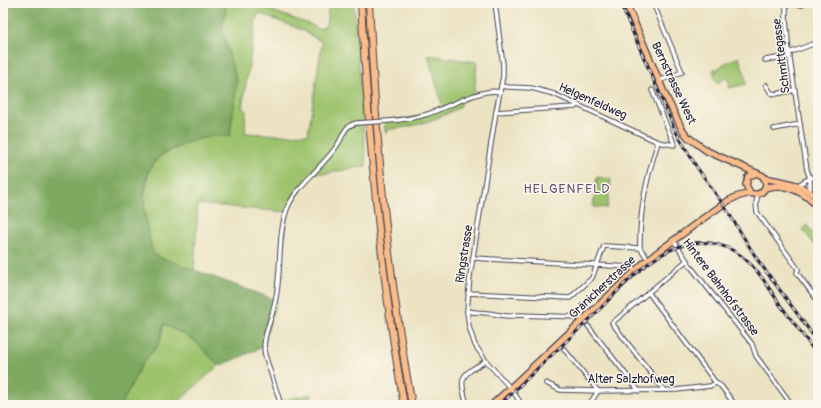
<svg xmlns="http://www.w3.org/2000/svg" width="821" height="408" viewBox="0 0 821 408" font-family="Pangolin,sans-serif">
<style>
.green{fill:#9ec36d;stroke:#607254;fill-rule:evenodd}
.forest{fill:#7ea960;stroke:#50664e}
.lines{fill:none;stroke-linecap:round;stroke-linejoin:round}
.minor-casing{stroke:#403f4f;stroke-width:5.5}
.primary-casing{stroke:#403f4f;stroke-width:8}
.motorway-casing{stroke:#403f4f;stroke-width:8}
.minor{stroke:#fff;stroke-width:3.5}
.primary{stroke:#f9bc8a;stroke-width:5.5}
.motorway{stroke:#f9bc8a;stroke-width:6}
.rail-casing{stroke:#22223b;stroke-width:3}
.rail{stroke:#fbf7ec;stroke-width:1.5;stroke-dasharray:4.5;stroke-linecap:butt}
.minor-bridge-casing{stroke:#403f4f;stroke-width:5.5;stroke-linecap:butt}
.minor-bridge{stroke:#fff;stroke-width:3.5}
.labels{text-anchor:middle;stroke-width:3;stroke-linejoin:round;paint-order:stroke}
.street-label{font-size:12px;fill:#22223b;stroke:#fbf7ec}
.neighbourhood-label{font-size:13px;letter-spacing:1px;fill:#615074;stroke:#fbf7ec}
</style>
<rect width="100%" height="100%" fill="#fbf7ec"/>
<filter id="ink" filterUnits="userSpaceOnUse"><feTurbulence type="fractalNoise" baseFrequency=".025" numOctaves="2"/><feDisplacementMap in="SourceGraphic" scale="8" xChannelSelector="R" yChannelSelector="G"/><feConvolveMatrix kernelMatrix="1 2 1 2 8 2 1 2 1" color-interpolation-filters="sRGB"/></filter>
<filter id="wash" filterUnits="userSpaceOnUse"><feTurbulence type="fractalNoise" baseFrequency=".012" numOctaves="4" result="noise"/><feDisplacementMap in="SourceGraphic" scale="16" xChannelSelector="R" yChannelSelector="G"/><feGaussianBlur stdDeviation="0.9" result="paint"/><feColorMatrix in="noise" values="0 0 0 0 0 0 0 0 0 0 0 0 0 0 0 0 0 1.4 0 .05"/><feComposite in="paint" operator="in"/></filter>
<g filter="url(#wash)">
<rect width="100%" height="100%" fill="#ebe3c2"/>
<g class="green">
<path d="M227,3H256L272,11L309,24L319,29L326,26L329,3H354L366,166L328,173H314L300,188L286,212L198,204L194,271L154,255L147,234L143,203L149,170L160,156L188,142L209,136L218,135L237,82L221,30ZM258,13L302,30L322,42L308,134L280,135L245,133L246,110L242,108L256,21Z"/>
<path d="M428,55L477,62L474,96L462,101L460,107C441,118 412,128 391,129L387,131L386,134L384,125L388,121L403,120L443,108Z"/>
<path d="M739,57L743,70L744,71L746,84L729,88L730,84L727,78L722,79L720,82H716L713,70L715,68L716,71L718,70V68L723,66V64Z"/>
<path d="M597,177L611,179L607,208L593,207Z"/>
<path d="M807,225L818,239V249L802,229Z"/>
<path d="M164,324L194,340L219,365L175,405H121L142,364L159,344Z"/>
<path d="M311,394L313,405H281L279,401Z"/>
</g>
<path class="forest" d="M3,3H227L222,30L237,82L230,136C210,135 193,139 176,148C171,150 165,153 160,156C134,177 146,228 154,255L276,300L263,347L219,366L194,340L164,324L159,344L142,364L121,405H3Z"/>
</g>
<g filter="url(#ink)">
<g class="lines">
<defs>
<g id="minor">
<path d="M495,3L503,65V76L496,112L470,276L467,311L469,327L475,345L486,361L512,390L522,405"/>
<path d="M653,3L682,72L659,81"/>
<path d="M786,3V19L789,53L807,170L810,178V192"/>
<path d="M786,4L802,5L807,3"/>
<path d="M789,53L818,42"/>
<path d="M765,60L790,56"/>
<path d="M766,85L771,93L776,94L795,90"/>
<path d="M501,86L508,87L531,88L554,94L658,142L674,145L673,141L652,90"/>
<path d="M496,112L575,107L577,105"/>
<path d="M388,121C402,120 415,118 428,114C446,108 483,87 500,92"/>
<path d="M774,129L800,124"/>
<path d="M798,185L810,178L818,177"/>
<path d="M758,194L756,203L757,212L798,269L797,273L818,301"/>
<path d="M674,241L691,267L752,344L756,356L792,405"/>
<path d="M473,258L631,267L635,270"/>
<path d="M648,259L640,248C639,211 647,177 658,142"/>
<path d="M648,292L716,383L721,386L735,405"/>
<path d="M468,293L570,298L592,278L604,246L640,248"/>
<path d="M467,311C476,313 485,312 494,314C502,315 509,318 517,315L582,317L584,319"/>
<path d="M588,326L639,391"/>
<path d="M564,349L598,391"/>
<path d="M546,383L560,390L598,391L676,390L710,386L716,383"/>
<path d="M664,390L612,323L686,261"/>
<path d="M281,405L265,355C261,338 272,320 275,302C282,273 277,240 286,212C294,186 324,167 338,144C344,135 344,125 357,123"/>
<path d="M467,405C459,376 460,376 486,361"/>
<path d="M589,405L598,391"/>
</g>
<g id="primary">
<path d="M626,3L666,97L682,129L688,137L707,151L763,176C770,186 762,198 750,193L746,185L748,177L756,173"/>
<path d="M764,178C785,182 802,183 818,199"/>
<path d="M765,188C784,181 807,193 818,208"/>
<path d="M492,405L646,261L705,217L728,201L736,197L750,193"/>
</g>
<g id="motorway">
<path d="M361,3C369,138 380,272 404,405"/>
<path d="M369,3C376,138 387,272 412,405"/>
</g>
</defs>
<use href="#minor" class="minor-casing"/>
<use href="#primary" class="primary-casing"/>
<use href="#motorway" class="motorway-casing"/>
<use href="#minor" class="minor"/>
<use href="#primary" class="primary"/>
<use href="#motorway" class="motorway"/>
<defs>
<g id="rail">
<path d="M620,3L676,132L696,166L725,207L757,259L818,342"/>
<path d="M500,405C531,375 561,346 592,317C617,292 644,259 678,247C697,240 717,242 734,251C755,263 768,287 781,306C794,323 807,339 818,357"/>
</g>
</defs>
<use href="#rail" class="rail-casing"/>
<use href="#rail" class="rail"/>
<defs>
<path id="minor-bridge" d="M357,123L388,121"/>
</defs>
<use href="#minor-bridge" class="minor-bridge-casing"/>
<use href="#minor-bridge" class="minor-bridge"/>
</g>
</g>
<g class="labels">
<g class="street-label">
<text transform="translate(781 56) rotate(-97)" y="4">Schmittegasse</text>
<text transform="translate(674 83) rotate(65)" y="4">Bernstrasse West</text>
<text transform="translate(593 101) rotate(24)" y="4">Helgenfeldweg</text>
<text transform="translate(464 254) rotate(-81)" y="4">Ringstrasse</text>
<text transform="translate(602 287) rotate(-43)" y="4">Gränicherstrasse</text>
<text transform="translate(721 287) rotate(53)" y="4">Hintere Bahnhofstrasse</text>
<text x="631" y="383">Alter Salzhofweg</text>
</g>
<g class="neighbourhood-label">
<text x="567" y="193">HELGENFELD</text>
</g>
</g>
<rect width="821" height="408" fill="none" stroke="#fbf7ec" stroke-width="16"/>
</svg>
